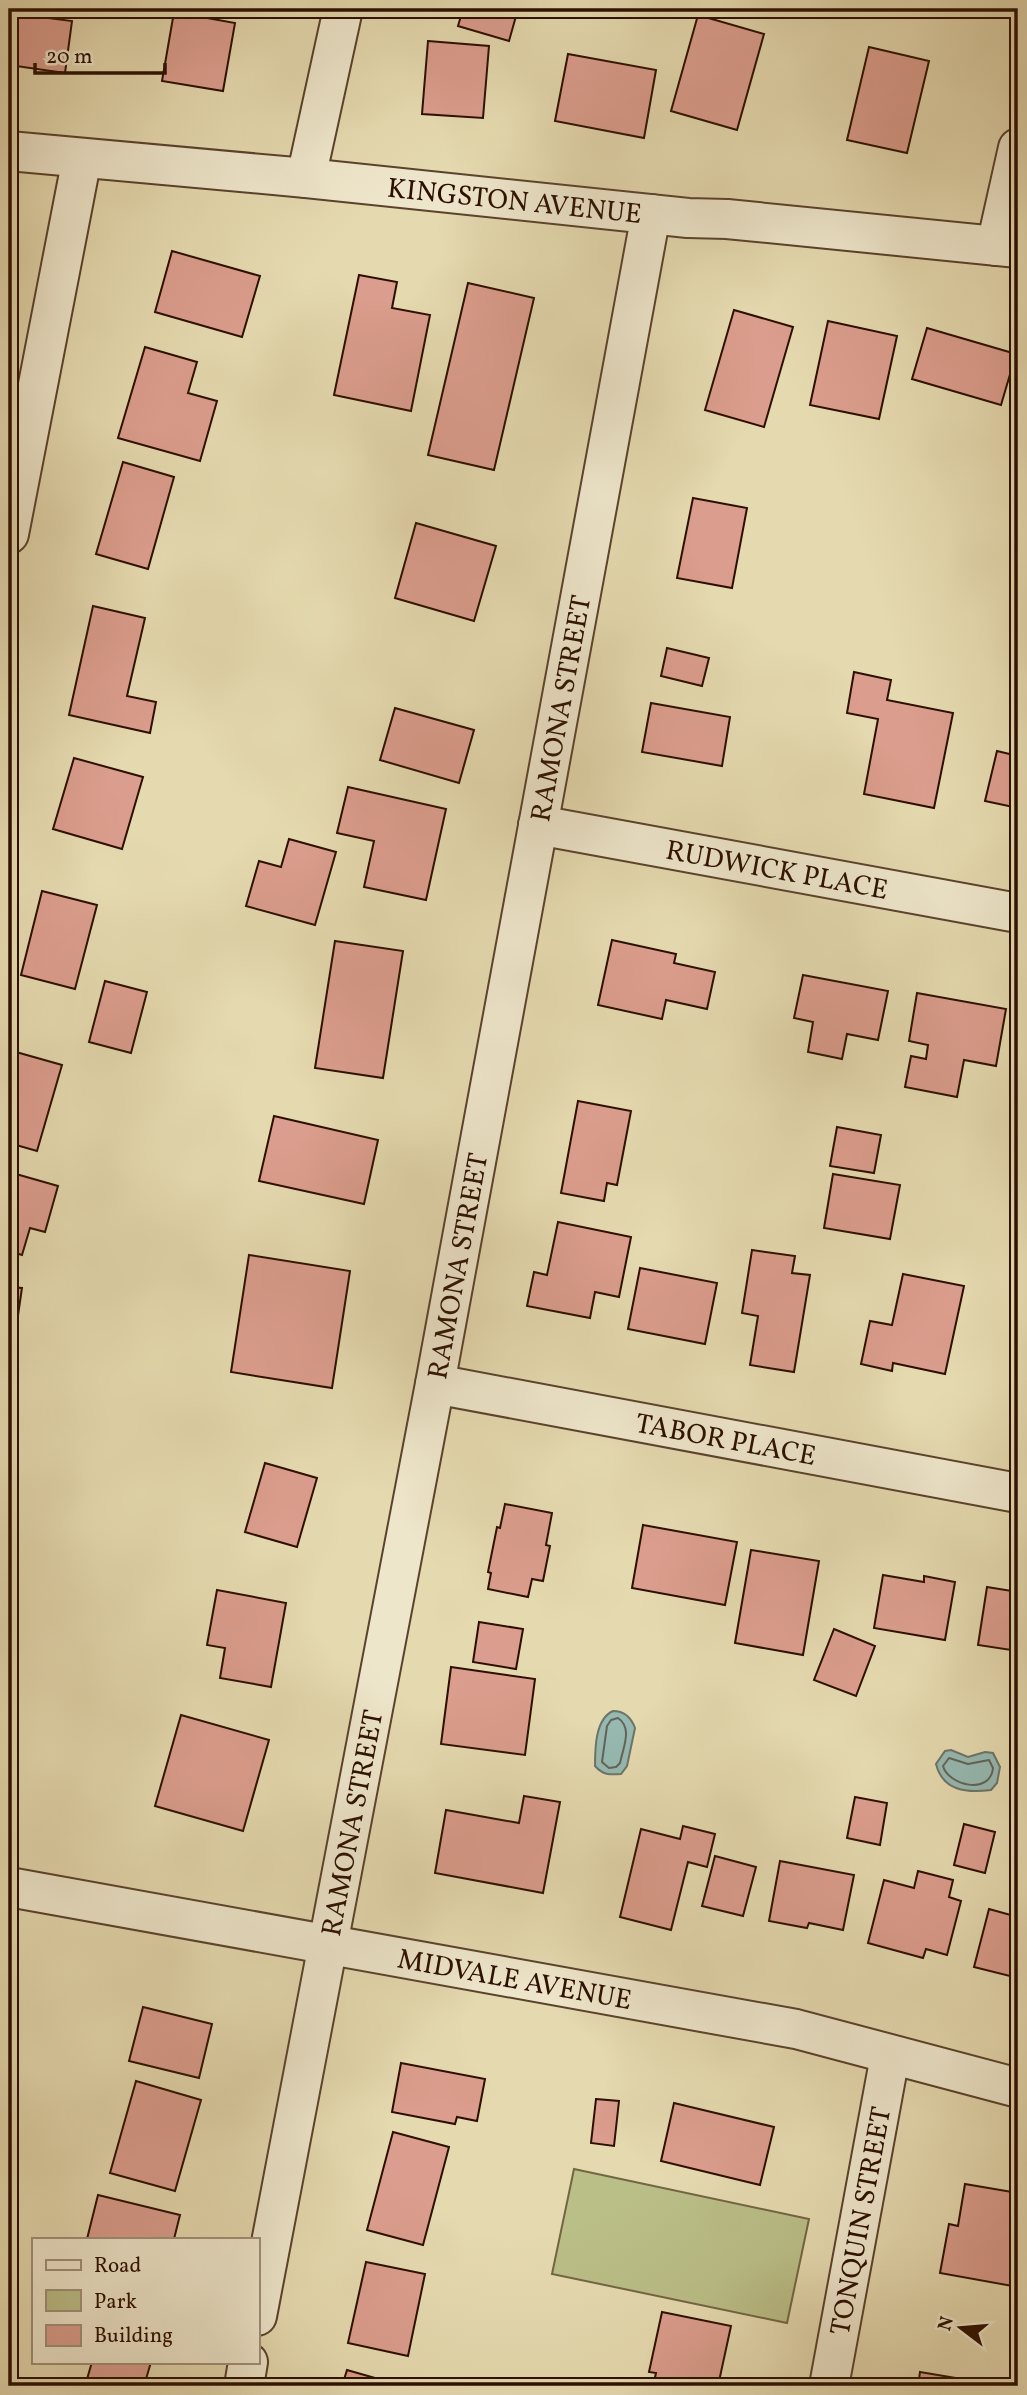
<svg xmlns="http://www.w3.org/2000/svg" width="1027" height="2395" viewBox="0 0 1027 2395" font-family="Vollkorn,serif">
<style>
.green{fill:#babe87;stroke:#736644;stroke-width:2}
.water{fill:#96b9b1;stroke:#6c756a;stroke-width:2}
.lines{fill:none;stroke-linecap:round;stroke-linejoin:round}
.shore{stroke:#616458;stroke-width:2}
.building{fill:#db9d8d;stroke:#2c0f00;stroke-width:2}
.minor-casing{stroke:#5a422c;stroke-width:42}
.minor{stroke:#eee6cb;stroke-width:38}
.labels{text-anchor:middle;stroke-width:6;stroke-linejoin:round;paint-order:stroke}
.street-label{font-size:28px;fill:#2c0f00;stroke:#eee6cb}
</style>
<rect width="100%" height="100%" fill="#e5d9af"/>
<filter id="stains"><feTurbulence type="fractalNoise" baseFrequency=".00286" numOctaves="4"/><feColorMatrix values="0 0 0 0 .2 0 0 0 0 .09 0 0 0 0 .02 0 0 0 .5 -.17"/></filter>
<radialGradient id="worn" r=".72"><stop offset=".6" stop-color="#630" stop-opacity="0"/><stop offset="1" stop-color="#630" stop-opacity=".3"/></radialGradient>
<path class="green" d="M574,2169L809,2219L787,2323L552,2274Z"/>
<g class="water">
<path d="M613,1711C624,1711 631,1717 635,1728L627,1766L621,1774C609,1775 603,1775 595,1766C595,1749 595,1719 613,1711Z"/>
<path d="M951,1750L968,1757L985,1752L993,1753L1000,1767L997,1783L991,1790C966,1793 943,1791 936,1764L945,1751Z"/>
</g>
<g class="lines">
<g class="shore">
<path d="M618,1718C633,1728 623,1748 620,1763L616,1767L609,1768L602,1762L607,1726L611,1720Z"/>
<path d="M949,1758L968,1764L989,1760L993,1768C990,1796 948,1785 943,1766Z"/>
</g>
</g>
<g class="building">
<path d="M463,9H518L509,41L458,26Z"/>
<path d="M174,12L235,23L223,91L162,81Z"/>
<path d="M9,13L72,21L65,73L9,65Z"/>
<path d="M698,15L764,34L737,130L671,111Z"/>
<path d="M428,41L489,46L483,118L422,114Z"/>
<path d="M869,47L929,61L907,153L847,140Z"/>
<path d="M568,54L656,70L644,138L555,121Z"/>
<path d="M172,251L260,276L242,337L155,312Z"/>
<path d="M359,275L397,282L392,308L430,315L411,411L334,395Z"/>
<path d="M468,283L534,298L494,470L428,455Z"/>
<path d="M734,310L793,327L764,427L705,410Z"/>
<path d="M828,321L897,336L879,419L810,405Z"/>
<path d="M927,328L1016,354L1001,405L912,379Z"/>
<path d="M145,347L197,362L188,393L217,401L200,461L118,438Z"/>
<path d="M123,462L174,477L148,569L96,554Z"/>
<path d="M693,498L747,508L732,588L677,578Z"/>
<path d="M416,523L496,546L474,621L395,598Z"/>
<path d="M93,606L145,618L127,696L156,702L150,733L69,715Z"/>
<path d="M667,648L709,658L702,686L661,676Z"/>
<path d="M854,672L891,680L887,700L953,713L934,808L864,794L878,719L847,713Z"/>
<path d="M651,703L730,717L722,766L642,752Z"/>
<path d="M395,708L474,730L459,783L380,760Z"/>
<path d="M997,751L1018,756V808L985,801Z"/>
<path d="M74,758L143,777L122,849L53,829Z"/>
<path d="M348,787L446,809L426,900L364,887L374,841L337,833Z"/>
<path d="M289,839L336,852L315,925L246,906L259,861L281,867Z"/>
<path d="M42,891L97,905L75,989L21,975Z"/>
<path d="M612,940L676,954L674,963L715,972L707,1009L666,1000L662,1019L598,1005Z"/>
<path d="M335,941L403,951L383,1078L315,1068Z"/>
<path d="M803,975L888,991L878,1040L847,1034L842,1059L808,1052L813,1022L794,1018Z"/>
<path d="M105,981L147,992L131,1053L89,1042Z"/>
<path d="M917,993L1006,1009L996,1066L964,1060L957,1097L905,1087L911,1056L926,1059L928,1045L909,1041Z"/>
<path d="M9,1050L62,1065L37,1151L9,1143Z"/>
<path d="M578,1101L631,1111L617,1185L607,1183L604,1201L561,1193Z"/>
<path d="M274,1116L378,1140L364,1204L259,1181Z"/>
<path d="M837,1127L881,1135L874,1173L830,1166Z"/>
<path d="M9,1172L58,1186L45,1232L30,1228L22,1255L9,1251Z"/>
<path d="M833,1174L900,1185L890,1239L824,1228Z"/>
<path d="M558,1222L631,1237L619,1297L595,1292L590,1318L527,1306L534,1272L547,1275Z"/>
<path d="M752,1250L795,1256L792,1273L810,1275L794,1372L750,1365L758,1316L742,1313Z"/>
<path d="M249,1255L350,1271L332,1388L231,1372Z"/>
<path d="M640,1268L717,1283L705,1344L628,1329Z"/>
<path d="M903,1274L964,1286L945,1374L893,1363L892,1371L861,1364L870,1321L892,1325Z"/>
<path d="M9,1287L22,1288L10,1370H9Z"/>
<path d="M265,1463L317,1478L297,1547L245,1532Z"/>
<path d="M505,1504L552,1513L546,1545L550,1546L543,1581L532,1579L528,1597L488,1589L491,1573L488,1572L497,1527L500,1528Z"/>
<path d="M643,1525L737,1542L725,1605L632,1588Z"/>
<path d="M751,1550L819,1561L803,1655L735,1643Z"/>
<path d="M883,1575L924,1582V1576L955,1582L945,1640L874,1628Z"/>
<path d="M987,1587L1018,1592V1651L978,1645Z"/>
<path d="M217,1590L286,1603L271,1687L220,1678L225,1648L207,1645Z"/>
<path d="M479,1622L523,1629L516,1669L473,1662Z"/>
<path d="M834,1629L875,1646L856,1696L814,1680Z"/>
<path d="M451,1667L535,1679L525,1755L441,1744Z"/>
<path d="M181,1715L269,1740L243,1831L155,1806Z"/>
<path d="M524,1796L560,1802L543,1893L435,1873L446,1810L519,1823Z"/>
<path d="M855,1797L887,1803L880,1845L847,1838Z"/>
<path d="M964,1824L995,1832L985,1873L954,1865Z"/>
<path d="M683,1826L715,1834L707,1867L688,1862L671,1930L620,1917L641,1829L680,1839Z"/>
<path d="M715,1856L756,1867L743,1916L702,1906Z"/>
<path d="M780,1861L854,1875L843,1930L809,1923L807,1928L769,1921Z"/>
<path d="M918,1871L953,1880L949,1897L961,1901L947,1955L926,1949L923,1958L868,1943L884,1880L914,1888Z"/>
<path d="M989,1909L1018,1917V1978L974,1967Z"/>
<path d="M143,2007L212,2024L199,2078L129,2061Z"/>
<path d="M401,2063L485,2079L477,2121L457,2117L455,2124L392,2112Z"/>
<path d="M136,2081L201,2100L175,2191L110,2173Z"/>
<path d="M596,2099L619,2101L614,2146L591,2143Z"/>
<path d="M674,2103L774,2127L760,2185L661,2161Z"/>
<path d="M393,2132L449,2147L423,2245L367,2230Z"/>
<path d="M965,2184L1018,2193V2287L940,2273L949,2224L958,2226Z"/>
<path d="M98,2195L180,2215L174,2239H87Z"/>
<path d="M366,2262L425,2274L408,2356L348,2343Z"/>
<path d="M662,2312L731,2326L718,2386H653L656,2373L649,2372Z"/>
<path d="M92,2362H151L144,2386H85Z"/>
<path d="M347,2370L403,2386H342Z"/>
<path d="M920,2372L992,2384V2386H918Z"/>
</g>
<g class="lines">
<defs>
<g id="minor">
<path id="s1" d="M9,151L306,178L688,218L727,219L1018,248"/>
<path d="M306,178L343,9"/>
<path d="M996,246L1018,148"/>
<path d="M9,534L82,158"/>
<path id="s2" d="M538,825L1018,913"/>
<path id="s3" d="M435,1384L1018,1493"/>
<path id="s4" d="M9,1887L796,2029L1018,2088"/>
<path id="s5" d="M257,2316L435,1384L651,214"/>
<path d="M244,2386L248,2362"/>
<path id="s6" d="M829,2386L890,2056"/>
</g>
</defs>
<use href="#minor" class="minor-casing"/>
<use href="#minor" class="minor"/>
</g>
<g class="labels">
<g class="street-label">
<text dy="10" stroke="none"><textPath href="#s1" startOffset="508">KINGSTON AVENUE</textPath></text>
<text dy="10" stroke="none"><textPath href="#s5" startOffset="1636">RAMONA STREET</textPath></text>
<text dy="10" stroke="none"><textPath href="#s2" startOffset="243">RUDWICK PLACE</textPath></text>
<text dy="10" stroke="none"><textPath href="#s5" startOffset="1069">RAMONA STREET</textPath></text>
<text dy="10" stroke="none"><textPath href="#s3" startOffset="296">TABOR PLACE</textPath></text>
<text dy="10" stroke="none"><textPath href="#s5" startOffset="502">RAMONA STREET</textPath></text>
<text dy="10" stroke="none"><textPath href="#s4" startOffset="514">MIDVALE AVENUE</textPath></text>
<text dy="10" stroke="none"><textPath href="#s6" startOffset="168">TONQUIN STREET</textPath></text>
</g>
</g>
<rect width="1027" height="2395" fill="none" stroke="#e5d9af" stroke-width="35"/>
<rect x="10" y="10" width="1006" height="2374" fill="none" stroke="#2c0f00" stroke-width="3.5"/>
<rect x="18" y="18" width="992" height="2360" fill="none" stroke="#2c0f00" stroke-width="2"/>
<rect x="32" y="2238" width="228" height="126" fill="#eee6cb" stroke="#a0907a" stroke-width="2"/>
<rect x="46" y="2260" width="35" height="10" fill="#eee6cb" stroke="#a0907a" stroke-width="2"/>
<text x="94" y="2272" font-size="21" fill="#2c0f00">Road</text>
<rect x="46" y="2290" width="35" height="21" fill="#babe87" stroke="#a0907a" stroke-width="2"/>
<text x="94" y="2308" font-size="21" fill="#2c0f00">Park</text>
<rect x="46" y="2325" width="35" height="21" fill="#db9d8d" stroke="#a0907a" stroke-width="2"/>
<text x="94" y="2342" font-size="21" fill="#2c0f00">Building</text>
<g transform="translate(961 2328) rotate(286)" stroke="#eee6cb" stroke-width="5" paint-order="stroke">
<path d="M0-5L12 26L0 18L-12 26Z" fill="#2c0f00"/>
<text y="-10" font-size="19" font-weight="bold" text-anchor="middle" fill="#2c0f00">N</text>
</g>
<path d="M35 63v10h130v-10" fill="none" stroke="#2c0f00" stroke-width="3.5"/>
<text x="46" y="63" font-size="21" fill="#2c0f00" stroke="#eee6cb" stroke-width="5" paint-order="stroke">20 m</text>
<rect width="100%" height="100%" filter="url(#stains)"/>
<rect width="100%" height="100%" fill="url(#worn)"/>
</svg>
